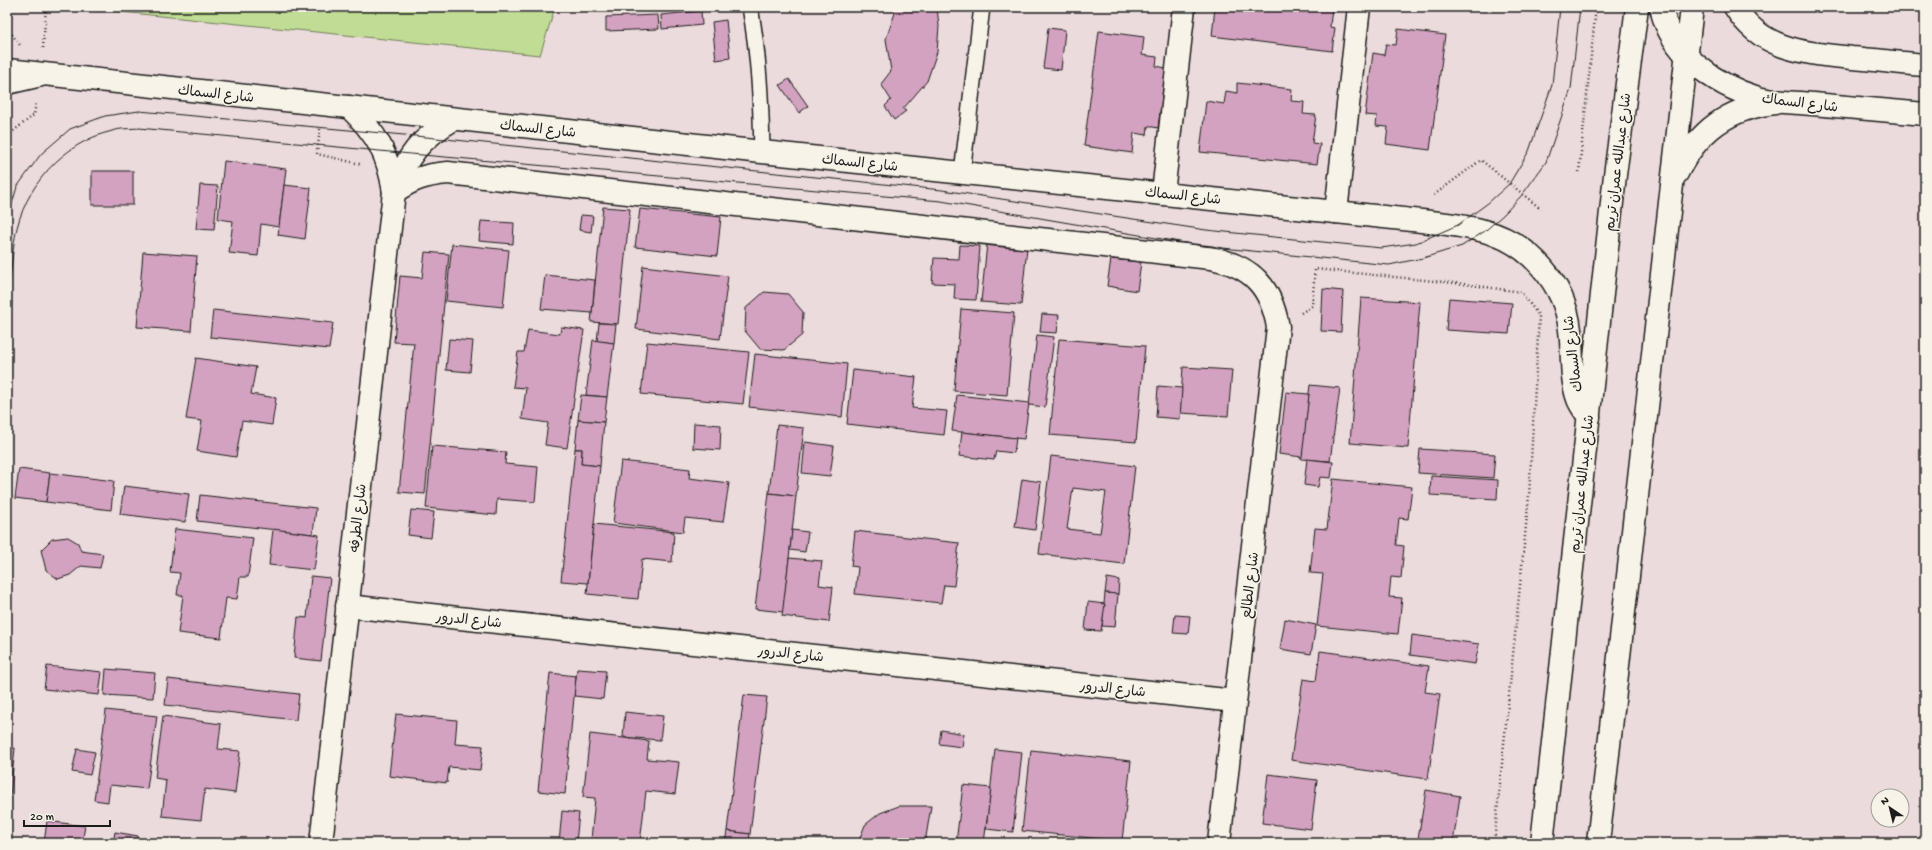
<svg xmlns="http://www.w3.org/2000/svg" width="1932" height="850" viewBox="0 0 1932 850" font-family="'Gochi Hand','Playpen Sans Arabic',sans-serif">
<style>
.green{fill:#c1dd95;stroke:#6e7c58}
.building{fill:#d3a2c0;stroke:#1c1c1c;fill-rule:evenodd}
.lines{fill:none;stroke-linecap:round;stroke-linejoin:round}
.lane-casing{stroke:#1c1c1c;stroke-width:18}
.street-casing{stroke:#1c1c1c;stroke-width:25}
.secondary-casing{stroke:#1c1c1c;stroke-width:25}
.primary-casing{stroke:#1c1c1c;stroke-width:25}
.path{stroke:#1c1c1c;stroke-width:2.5;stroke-dasharray:1 3;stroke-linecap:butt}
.lane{stroke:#f7f3e8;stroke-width:15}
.street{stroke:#f7f3e8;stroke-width:22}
.secondary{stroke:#f7f3e8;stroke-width:22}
.primary{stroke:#f7f3e8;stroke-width:22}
.tram{stroke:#1c1c1c;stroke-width:1}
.labels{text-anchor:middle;stroke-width:3;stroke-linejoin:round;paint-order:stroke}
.street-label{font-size:14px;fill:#1c1c1c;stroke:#f7f3e8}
</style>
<rect width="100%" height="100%" fill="#ecdbdc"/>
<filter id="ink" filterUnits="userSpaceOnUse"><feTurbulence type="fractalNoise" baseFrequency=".025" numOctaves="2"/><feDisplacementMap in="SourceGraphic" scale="8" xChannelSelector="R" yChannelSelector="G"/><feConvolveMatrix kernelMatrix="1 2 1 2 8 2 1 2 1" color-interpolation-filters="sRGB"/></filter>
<g filter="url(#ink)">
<path class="green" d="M102,7H555L540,55L102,10Z"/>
<g class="building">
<path d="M891,7H937L939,26L937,52L927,81L903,109L906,111L894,120L885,106L891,100L881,84L891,71L886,39L895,13Z"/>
<path d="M1215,7H1332L1330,27L1335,28L1332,51L1212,36Z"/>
<path d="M701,11L702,25L662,29L661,15Z"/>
<path d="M658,15L659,29L606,31V17Z"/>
<path d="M726,20L730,58L716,60L712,22Z"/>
<path d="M1048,28L1065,30L1061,70L1043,68Z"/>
<path d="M1398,29L1445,35L1430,150L1386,144L1388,127L1376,126L1377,116L1365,115L1373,53L1384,55L1386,44L1396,45Z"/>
<path d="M1099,31L1144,37L1142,55L1157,57L1156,66L1166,68L1158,128L1148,126L1147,135L1134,133L1132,153L1084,146Z"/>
<path d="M789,79L808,106L799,113L780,85Z"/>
<path d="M1237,83L1292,89L1291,101L1304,102L1303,114L1316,115L1312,143L1320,144L1317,164L1200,152L1206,101L1224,104L1226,91L1237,93Z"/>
<path d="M224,161L286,169L279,227L261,224L258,256L229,253L233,221L218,219Z"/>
<rect x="92" y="171" width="41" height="34"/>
<path d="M200,185L218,186L214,230L196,229Z"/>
<path d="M284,185L311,188L305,239L278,235Z"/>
<path d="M603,207L630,209L618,324L591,322Z"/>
<path d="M640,209L721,217L717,256L635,247Z"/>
<path d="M581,215L593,216L591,232L579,230Z"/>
<path d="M481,221L514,223L513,244L479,241Z"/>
<path d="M452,244L509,250L503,307L446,301Z"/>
<path d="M987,244L1027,248L1021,305L981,302Z"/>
<path d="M960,245L980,246L976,300L954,299L955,284L932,283L934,258L959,259Z"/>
<path d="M143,252L197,256L191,331L137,327Z"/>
<path d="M425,252L449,254L425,494L399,492L414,343L394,342L400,276L422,278Z"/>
<path d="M1111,259L1141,262L1137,291L1107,286Z"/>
<path d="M643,266L728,276L720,339L636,329Z"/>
<path d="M545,275L595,280L592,313L541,309Z"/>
<path d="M1323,289L1343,291L1341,332L1321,331Z"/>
<path d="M764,292L788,294L803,312L802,335L784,350L760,349L745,331L746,308Z"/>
<path d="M1361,298L1420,302L1408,448L1350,443Z"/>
<path d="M1449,298L1512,303L1509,334L1446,330Z"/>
<path d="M961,309L1014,313L1007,395L954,391Z"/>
<path d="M213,310L333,323L329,349L210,337Z"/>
<path d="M1042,314L1059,315L1057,333L1040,332Z"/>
<path d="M599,323L616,324L614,343L597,341Z"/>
<path d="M561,327L584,330L567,448L545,445L548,423L522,419L526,388L513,387L518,352H524L528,330L560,334Z"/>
<path d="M1037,335L1054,337L1045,407L1029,405Z"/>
<path d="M449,339L473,341L470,372L446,370Z"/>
<path d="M1059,339L1145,346L1136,442L1050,435Z"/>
<path d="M593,340L614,343L607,397L586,395Z"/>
<path d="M647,342L749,352L743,404L641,394Z"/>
<path d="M755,354L847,364L842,417L749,407Z"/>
<path d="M196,358L256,367L251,394L276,398L272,425L242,421L236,457L197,451L202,421L186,419Z"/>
<path d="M1183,367L1232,370L1228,416L1180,413Z"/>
<path d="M853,370L916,377L912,408L947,411L944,435L847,424Z"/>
<path d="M1310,385L1340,388L1330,461L1301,459Z"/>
<path d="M1158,386L1182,388L1180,419L1156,417Z"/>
<path d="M1286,392L1309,394L1302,457L1279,454Z"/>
<path d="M581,395L607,397L604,422L578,420Z"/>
<path d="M957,395L1029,403L1024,439L952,431Z"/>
<path d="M578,420L604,422L600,466L581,464L582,449H575Z"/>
<path d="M694,423L721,425L720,450L693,448Z"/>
<path d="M777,425L804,428L796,496L769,493Z"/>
<path d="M962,432L1016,438L1014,453L996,451L994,460L959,456Z"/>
<path d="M805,442L834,446L830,476L802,473Z"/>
<path d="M432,446L506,452L505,464L538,467L535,502L497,499L496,515L426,508Z"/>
<path d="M575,449H582L581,464L600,466L588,583L561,581Z"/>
<path d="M1420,449L1495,454L1493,478L1418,473Z"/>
<path d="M1051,456L1135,466L1124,564L1039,554ZM1073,488L1106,492L1100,533L1067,529Z"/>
<path d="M1307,459L1333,462L1331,478L1320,477L1318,487L1304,485Z"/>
<path d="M621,461L690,469L689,478L729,483L723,522L685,518L683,532L613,523Z"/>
<path d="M19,469L50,473L46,502L15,498Z"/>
<path d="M50,473L114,481L111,510L46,502Z"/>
<path d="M1431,476L1498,480L1497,499L1430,495Z"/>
<path d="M1022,479L1041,482L1035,530L1015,527Z"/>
<path d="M1333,479L1412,487L1408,519L1399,518L1396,545L1404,546L1401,578L1391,577L1389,597L1402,598L1398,634L1317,626L1323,574L1310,573L1315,528L1327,529Z"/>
<path d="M124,486L189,494L185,522L120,514Z"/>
<path d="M769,493L796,496L783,612L755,609Z"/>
<path d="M200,495L316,508L313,534L197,521Z"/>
<path d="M411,510L434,512L431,538L408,535Z"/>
<path d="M594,524L674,532L672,562L642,559L638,599L587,594Z"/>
<path d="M175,529L253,538L248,577H240L237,599L226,598L221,638L178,633L183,595H177L180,573L170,572Z"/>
<path d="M273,529L319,535L314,570L269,565Z"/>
<path d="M792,530L808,532L805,552L790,550Z"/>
<path d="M855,531L959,543L954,586L944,585L941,603L855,594L858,567L851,566Z"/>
<path d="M68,537L78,543L81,551L103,554L100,568L81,566L70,575L58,579L46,570L41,550L52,539Z"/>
<path d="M789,558L822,561L819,585L833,587L829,622L782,616Z"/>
<path d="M311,576L330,578L321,661L294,658L298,617L307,618Z"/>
<path d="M1107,578L1119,580L1118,594L1105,593Z"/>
<path d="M1105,593L1118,594L1115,627L1102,626Z"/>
<path d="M1088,602L1105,604L1101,631L1085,630Z"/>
<path d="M1175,615L1190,616L1188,634L1173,633Z"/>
<path d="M1285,619L1316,625L1311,654L1280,649Z"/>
<path d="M1412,635L1479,644L1475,664L1410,655Z"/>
<path d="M1320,651L1429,666L1425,692L1440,694L1428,779L1291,760L1303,679L1316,681Z"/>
<path d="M47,666L102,672L99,695L44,689Z"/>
<path d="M106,669L155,673L153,698L104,695Z"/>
<path d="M577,669L606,671L603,699L574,696Z"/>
<path d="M550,673L576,676L565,794L538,791Z"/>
<path d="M168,679L299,694L296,720L165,705Z"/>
<path d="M744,695L767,697L750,834L727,831Z"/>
<path d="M106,710L157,716L147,789L110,785L108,802L94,800Z"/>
<path d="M625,712L663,716L660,740L623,737Z"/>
<path d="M396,714L457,720L455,744L483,746L480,770L449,767L447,783L389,776Z"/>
<path d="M163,716L221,724L218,749L240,751L235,793L205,789L201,820L162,816L166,780L155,778Z"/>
<path d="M941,730L964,734L962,747L939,744Z"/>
<path d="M590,734L649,741L647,759L679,762L675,794L646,791L640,843L591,840L595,798L583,797Z"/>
<path d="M7,748H15L7,826Z"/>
<path d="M77,749L95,752L90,775L72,772Z"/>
<path d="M995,749L1022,752L1013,832L986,829Z"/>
<path d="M1031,750L1131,761L1122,841L1022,831Z"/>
<path d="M1268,774L1317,780L1311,829L1262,823Z"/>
<path d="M963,785L991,788L984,843H956Z"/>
<path d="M1426,790L1460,796L1453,843L1418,839Z"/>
<path d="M899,806H931L925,843H858L865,825L880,813Z"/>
<path d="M562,811L579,813L576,843H559Z"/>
<path d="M47,821L85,826L82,843H44Z"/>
<path d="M727,831L750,834L749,843H725Z"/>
<path d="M115,832L138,836L136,843H113Z"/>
</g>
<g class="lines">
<defs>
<g id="lane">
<path d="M750,7C759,56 761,103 762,152"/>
<path d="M962,173L982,7"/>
</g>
<g id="street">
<path d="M7,70L762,152L1403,219C1430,222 1458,224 1484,231C1530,243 1565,284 1570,330C1573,352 1570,377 1578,399C1580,405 1585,411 1589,417"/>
<path d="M349,107C377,134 388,153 394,192"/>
<path d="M394,192C413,179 425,175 448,173L1211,258C1252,266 1271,287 1278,327L1219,843"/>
<path d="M1163,193L1184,7"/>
<path d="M1336,212L1359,7"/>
<path d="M347,606L1235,701"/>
<path d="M321,843L394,192C406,156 421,138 454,119"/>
</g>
<g id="secondary">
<path d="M1661,7C1670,54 1715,85 1758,98C1775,103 1795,102 1813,104C1850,107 1888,111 1925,114"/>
<path d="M1735,7C1761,51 1807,53 1852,58C1876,60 1901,63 1925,65"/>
<path d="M1677,173C1698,131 1728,108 1775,103"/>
<path d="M1542,843L1615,175L1637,7"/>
<path d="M1598,843L1692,7"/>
</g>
<path id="primary" d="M7,83L41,75"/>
</defs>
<use href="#lane" class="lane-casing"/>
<use href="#street" class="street-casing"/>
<use href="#secondary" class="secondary-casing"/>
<use href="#primary" class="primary-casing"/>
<g class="path">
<path d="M7,28L20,45"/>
<path d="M43,48L46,7"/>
<path d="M320,129L317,154L360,164"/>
<path d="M7,136L34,115L36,102"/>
<path d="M1579,172L1596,7"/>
<path d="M1434,195L1481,160L1541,209"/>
<path d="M1301,313L1312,306L1315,269L1464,284L1521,292L1539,316L1529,496L1494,843"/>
</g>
<use href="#lane" class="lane"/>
<use href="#street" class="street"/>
<use href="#secondary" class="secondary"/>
<use href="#primary" class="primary"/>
<g class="tram">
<path d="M7,220L17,187L41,154L70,129L105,116L139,111L426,137L942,190L1206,230L1381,248L1416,243L1458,225L1488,203L1509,184L1529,151L1552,85L1560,7"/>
<path d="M7,310C10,286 11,261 15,237C24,187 62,143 112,131C120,128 130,129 139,128L411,154L941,201L1203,246L1389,265L1423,258L1462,246L1485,231L1504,214L1522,195L1546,162L1571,89L1580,7"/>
</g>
</g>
</g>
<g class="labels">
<g class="street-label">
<text transform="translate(216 93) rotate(6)" y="5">شارع السماك</text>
<text transform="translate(1800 102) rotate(7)" y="5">شارع السماك</text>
<text transform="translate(538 128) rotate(6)" y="5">شارع السماك</text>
<text transform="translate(860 162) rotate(6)" y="5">شارع السماك</text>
<text transform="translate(1617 162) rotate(-83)" y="5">شارع عبدالله عمران تريم</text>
<text transform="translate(1183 195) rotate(6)" y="5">شارع السماك</text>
<text transform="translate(1572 354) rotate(-97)" y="5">شارع السماك</text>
<text transform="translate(1581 484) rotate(-84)" y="5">شارع عبدالله عمران تريم</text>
<text transform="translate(357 518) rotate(-84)" y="5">شارع الطرفه</text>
<text transform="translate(1249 585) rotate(-83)" y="5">شارع الطالع</text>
<text transform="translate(469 619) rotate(6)" y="5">شارع الدرور</text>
<text transform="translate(791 653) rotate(6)" y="5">شارع الدرور</text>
<text transform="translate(1113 688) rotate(6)" y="5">شارع الدرور</text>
</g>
</g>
<rect width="1932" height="850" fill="none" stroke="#f7f3e8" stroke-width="24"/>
<rect x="12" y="12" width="1908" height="826" fill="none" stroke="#1c1c1c" stroke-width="1.5" filter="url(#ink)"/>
<g transform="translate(1890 808) rotate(325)"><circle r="19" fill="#f7f3e8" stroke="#9f9d96"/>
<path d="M0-3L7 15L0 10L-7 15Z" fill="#1c1c1c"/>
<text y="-6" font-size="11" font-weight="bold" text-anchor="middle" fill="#1c1c1c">N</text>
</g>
<path d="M24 820v6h86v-6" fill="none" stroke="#1c1c1c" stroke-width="2"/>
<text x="30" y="820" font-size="12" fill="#1c1c1c" stroke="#f7f3e8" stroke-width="3" paint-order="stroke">20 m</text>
</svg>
